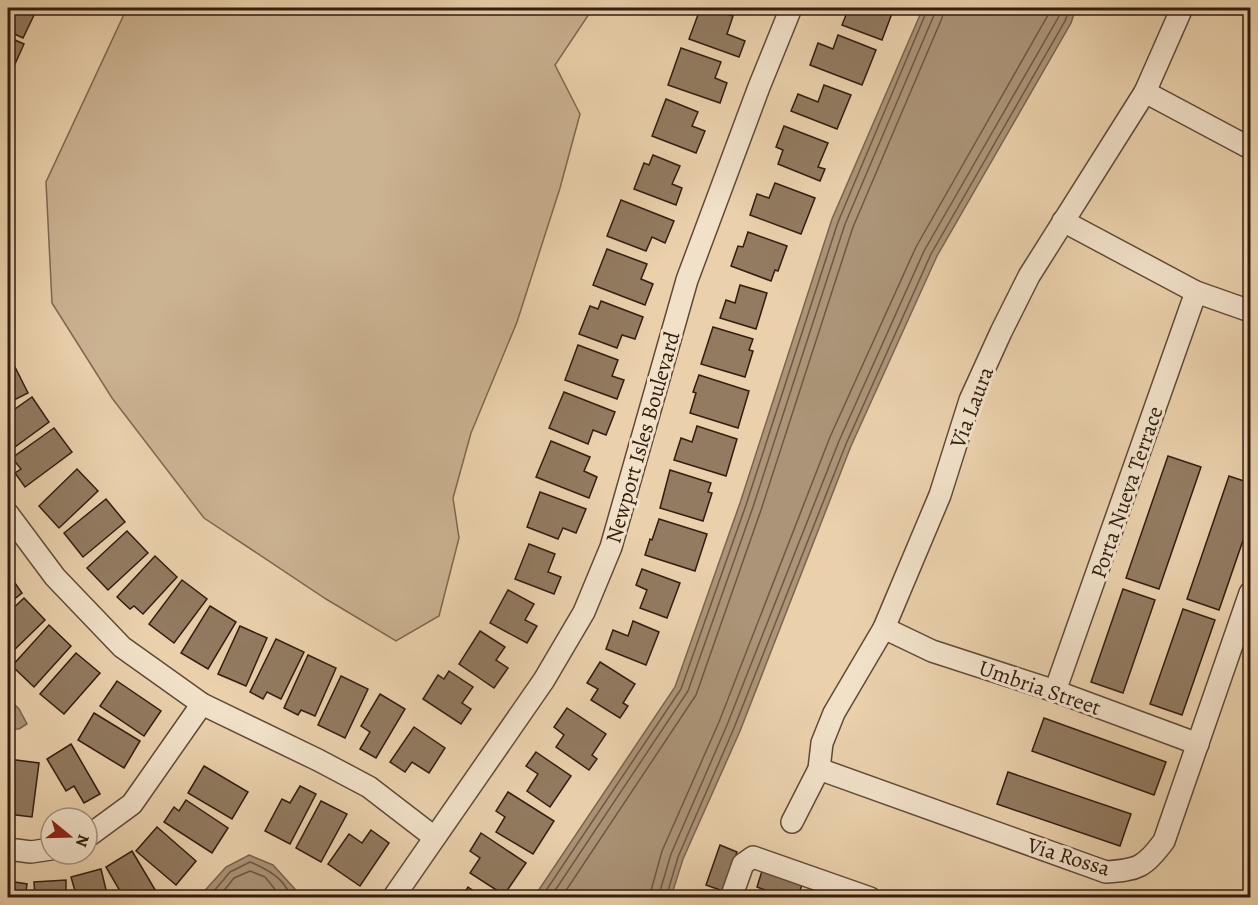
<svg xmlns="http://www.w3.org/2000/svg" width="1258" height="905" viewBox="0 0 1258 905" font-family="Alegreya,serif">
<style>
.green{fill:#cbb291;stroke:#7e6850;stroke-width:1.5}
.water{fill:#ab9477;stroke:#7b644d;stroke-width:1.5}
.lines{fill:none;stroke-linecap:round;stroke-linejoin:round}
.shore{stroke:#6e5843;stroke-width:1.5}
.building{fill:#927b61;stroke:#321d0f;stroke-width:1.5}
.minor-casing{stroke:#604a36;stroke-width:24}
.minor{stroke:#f1e1c9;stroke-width:21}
.labels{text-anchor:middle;stroke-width:6;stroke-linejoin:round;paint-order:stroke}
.street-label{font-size:22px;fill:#321d0f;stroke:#f1e1c9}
</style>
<rect width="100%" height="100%" fill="#ead1ac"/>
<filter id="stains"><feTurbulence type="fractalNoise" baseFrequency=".00333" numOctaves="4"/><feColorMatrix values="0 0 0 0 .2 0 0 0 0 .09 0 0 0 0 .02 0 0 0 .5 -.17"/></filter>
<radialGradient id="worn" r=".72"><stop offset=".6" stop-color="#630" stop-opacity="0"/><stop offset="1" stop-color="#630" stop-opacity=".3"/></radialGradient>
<path class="green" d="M127,8H593L555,65L580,114L560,188L517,322L471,433L453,498L459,538L439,616L396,641L326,599L204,518L112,398L52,303L46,182Z"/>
<g class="water">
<path d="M923,8H1076L1071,23L937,256L851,446L740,731L683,859L671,897H534L675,687L740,503L832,219Z"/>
<path d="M8,698L19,709L27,724L19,729H8Z"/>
<path d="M249,855L273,865L295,889L296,897H199L226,867Z"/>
</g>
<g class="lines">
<g class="shore">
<path d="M208,898L230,872L250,862C265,868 287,879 290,898"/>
<path d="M218,898L234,878L250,871L265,877L282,898"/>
<path d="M541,898L681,689L746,505L838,222L928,8"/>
<path d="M550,898L688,691L753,507L845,224L934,15L935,8"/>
<path d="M561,898L696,695L761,510L853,227L942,18L944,8"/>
<path d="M649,898L662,851L719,722L830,437L916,247L1052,8"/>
<path d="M658,898L671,854L727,725L839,441L924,251L1058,18L1062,8"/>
<path d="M666,898L678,857L734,728L846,444L931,254L1065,21L1070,8"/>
</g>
</g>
<g class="building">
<path d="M8,8H29L36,11L23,38L8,31Z"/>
<path d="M706,8L733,16L727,34L745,41L739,57L689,39L699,12L704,14Z"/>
<path d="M843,8H894L882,40L842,25L848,10Z"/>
<path d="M838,35L876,50L862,85L810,65L818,43L833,49Z"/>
<path d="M8,37L24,44L11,73L8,71Z"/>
<path d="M681,48L721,62L715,78L727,83L720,103L668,85Z"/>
<path d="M824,85L851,95L837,129L791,111L798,94L818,102Z"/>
<path d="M666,99L698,112L692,126L705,131L696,153L652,136Z"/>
<path d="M784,126L828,143L818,167L825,169L820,181L778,164L783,150L776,147Z"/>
<path d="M653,155L680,166L672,184L682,188L676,205L634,189L644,163L649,165Z"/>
<path d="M775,183L815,198L801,234L750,215L757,194L769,198Z"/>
<path d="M621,200L674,221L665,243L652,237L646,251L607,236Z"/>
<path d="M748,232L787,246L778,271L775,270L771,281L731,266L738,246L743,247Z"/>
<path d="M607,249L647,264L641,279L653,284L645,305L593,285Z"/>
<path d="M740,285L767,293L756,329L720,318L726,300L735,303Z"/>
<path d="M601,301L643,317L635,339L622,335L617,348L579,334L590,306L598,309Z"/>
<path d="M713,327L753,339L749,350L753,351L745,377L701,364Z"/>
<path d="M578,345L618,360L612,376L624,380L617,399L565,380Z"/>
<path d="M14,365L28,393L8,403V369Z"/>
<path d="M699,375L749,391L738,428L690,413L696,393L693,392Z"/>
<path d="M564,392L615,412L606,435L593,430L588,444L549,428Z"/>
<path d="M32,397L49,422L8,452V414Z"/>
<path d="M697,426L737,439L726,476L674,460L681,438L692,442Z"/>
<path d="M54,428L72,452L25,487L15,473L21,469L12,458Z"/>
<path d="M551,441L590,457L584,471L597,477L589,498L536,477Z"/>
<path d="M1168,456L1201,467L1159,589L1126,578Z"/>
<path d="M77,469L98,491L59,528L39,506Z"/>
<path d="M670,470L711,483L708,492L712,493L703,521L660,508Z"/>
<path d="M1229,476L1250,483V520L1219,610L1187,599Z"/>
<path d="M540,492L586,509L576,533L563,528L558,539L527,527Z"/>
<path d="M106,499L125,522L83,557L64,533Z"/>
<path d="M659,519L707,534L695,571L645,555L650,539L652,540Z"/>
<path d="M127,531L148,553L108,590L87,568Z"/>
<path d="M529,544L555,554L548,572L561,577L554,594L515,579Z"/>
<path d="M155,556L177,577L143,614L134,606L130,609L117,597Z"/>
<path d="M642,569L680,583L667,618L640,608L647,590L636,585Z"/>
<path d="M8,573L22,593L8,604Z"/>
<path d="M182,580L207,599L174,643L149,624Z"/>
<path d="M1123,589L1155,600L1123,693L1091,682Z"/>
<path d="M508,590L534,604L525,620L537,626L527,643L490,623Z"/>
<path d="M24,598L45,620L8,656V613Z"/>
<path d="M210,606L236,622L208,669L181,653Z"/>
<path d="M1183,609L1215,620L1182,715L1150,704Z"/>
<path d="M633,621L659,632L646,665L606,649L613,630L628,636Z"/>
<path d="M49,625L71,646L34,687L12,666Z"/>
<path d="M240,626L267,638L246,686L218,674Z"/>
<path d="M480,631L505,647L496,660L508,668L494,688L459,664Z"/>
<path d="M276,639L304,652L281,699L267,692L263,699L250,692Z"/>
<path d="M76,653L100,673L64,714L40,694Z"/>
<path d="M308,655L336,668L315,716L301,710L298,715L284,708Z"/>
<path d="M600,662L635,684L623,703L628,706L620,718L591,700L598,689L587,683Z"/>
<path d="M449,671L473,687L462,703L471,709L461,724L423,699L438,675L444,679Z"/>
<path d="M341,676L368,689L345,738L318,725Z"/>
<path d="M117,681L161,711L144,736L100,706Z"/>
<path d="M380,694L405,709L376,758L360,749L370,732L361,726Z"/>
<path d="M567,708L606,734L592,755L597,759L589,770L556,747L564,735L554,727Z"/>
<path d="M94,713L140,741L124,768L78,740Z"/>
<path d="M1044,718L1166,762L1154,795L1032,751Z"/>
<path d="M414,727L445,748L429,773L412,762L405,772L390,762Z"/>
<path d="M71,744L100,794L84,803L74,786L66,791L47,759Z"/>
<path d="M536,752L571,776L550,807L527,791L538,774L526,766Z"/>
<path d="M8,759L39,763L32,817L8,814Z"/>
<path d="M204,766L248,792L232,819L188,793Z"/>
<path d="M1008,772L1131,814L1120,846L997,804Z"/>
<path d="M300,786L316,794L290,844L265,831L282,799L290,803Z"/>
<path d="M508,792L554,821L533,854L496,832L505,817L496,811Z"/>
<path d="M186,800L228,828L212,853L164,822L174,807L179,811Z"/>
<path d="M321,801L347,814L321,862L296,848Z"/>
<path d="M157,827L196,861L176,885L136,851Z"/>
<path d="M371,830L389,843L360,886L328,864L349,834L362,843Z"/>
<path d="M481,833L526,863L504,895L470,873L480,858L470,851Z"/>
<path d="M720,845L737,852L723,891L706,885Z"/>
<path d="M132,851L160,898H124L106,867Z"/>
<path d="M101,869L108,898H77L71,877Z"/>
<path d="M762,871L802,885L797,898H786L757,887Z"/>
<path d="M66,880V898H35L34,882Z"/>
<path d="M8,881L27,884L25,898H8Z"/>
<path d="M468,887L484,898H461Z"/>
</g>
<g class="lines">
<defs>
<g id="minor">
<path d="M1145,92L1250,148"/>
<path d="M1063,221L1196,292L1250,311"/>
<path d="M8,514L55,577L122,647L202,704L318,760L369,787L434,837"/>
<path d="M884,628L932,651L1055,691L1198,744"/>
<path d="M1055,691L1196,292"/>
<path d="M819,769L1106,872C1138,870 1145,867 1164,841L1250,593"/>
<path d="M792,822L819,769L822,743L834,713L884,628L940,495L970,400L1001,332L1029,276L1145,92L1182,8"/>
<path d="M87,837L132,804L202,704"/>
<path d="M8,849L31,852L51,849"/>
<path d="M393,898L544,680L584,612L611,547L687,280L759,87L791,8"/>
<path d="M731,898L743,864L753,857L870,898"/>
</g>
</defs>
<use href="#minor" class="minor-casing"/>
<use href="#minor" class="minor"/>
</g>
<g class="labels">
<g class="street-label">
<text transform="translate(971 407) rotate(-69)" y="8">Via Laura</text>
<text transform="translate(642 437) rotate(-74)" y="8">Newport Isles Boulevard</text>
<text transform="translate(1126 492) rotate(-71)" y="8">Porta Nueva Terrace</text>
<text transform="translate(1040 687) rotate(19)" y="8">Umbria Street</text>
<text transform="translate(1069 856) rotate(17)" y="8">Via Rossa</text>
</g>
</g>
<rect width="1258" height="905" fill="none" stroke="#ead1ac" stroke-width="30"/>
<rect x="9" y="9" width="1240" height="887" fill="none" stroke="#321d0f" stroke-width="3"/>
<rect x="15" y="15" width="1228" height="875" fill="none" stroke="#321d0f" stroke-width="1.5"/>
<g transform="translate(69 836) rotate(109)"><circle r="28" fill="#f1e1c9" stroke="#a5937f" stroke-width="1.5"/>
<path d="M0-4.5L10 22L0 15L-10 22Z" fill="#8f2418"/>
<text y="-9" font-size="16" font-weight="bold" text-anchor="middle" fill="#321d0f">N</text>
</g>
<rect width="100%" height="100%" filter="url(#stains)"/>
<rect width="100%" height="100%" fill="url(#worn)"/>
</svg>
